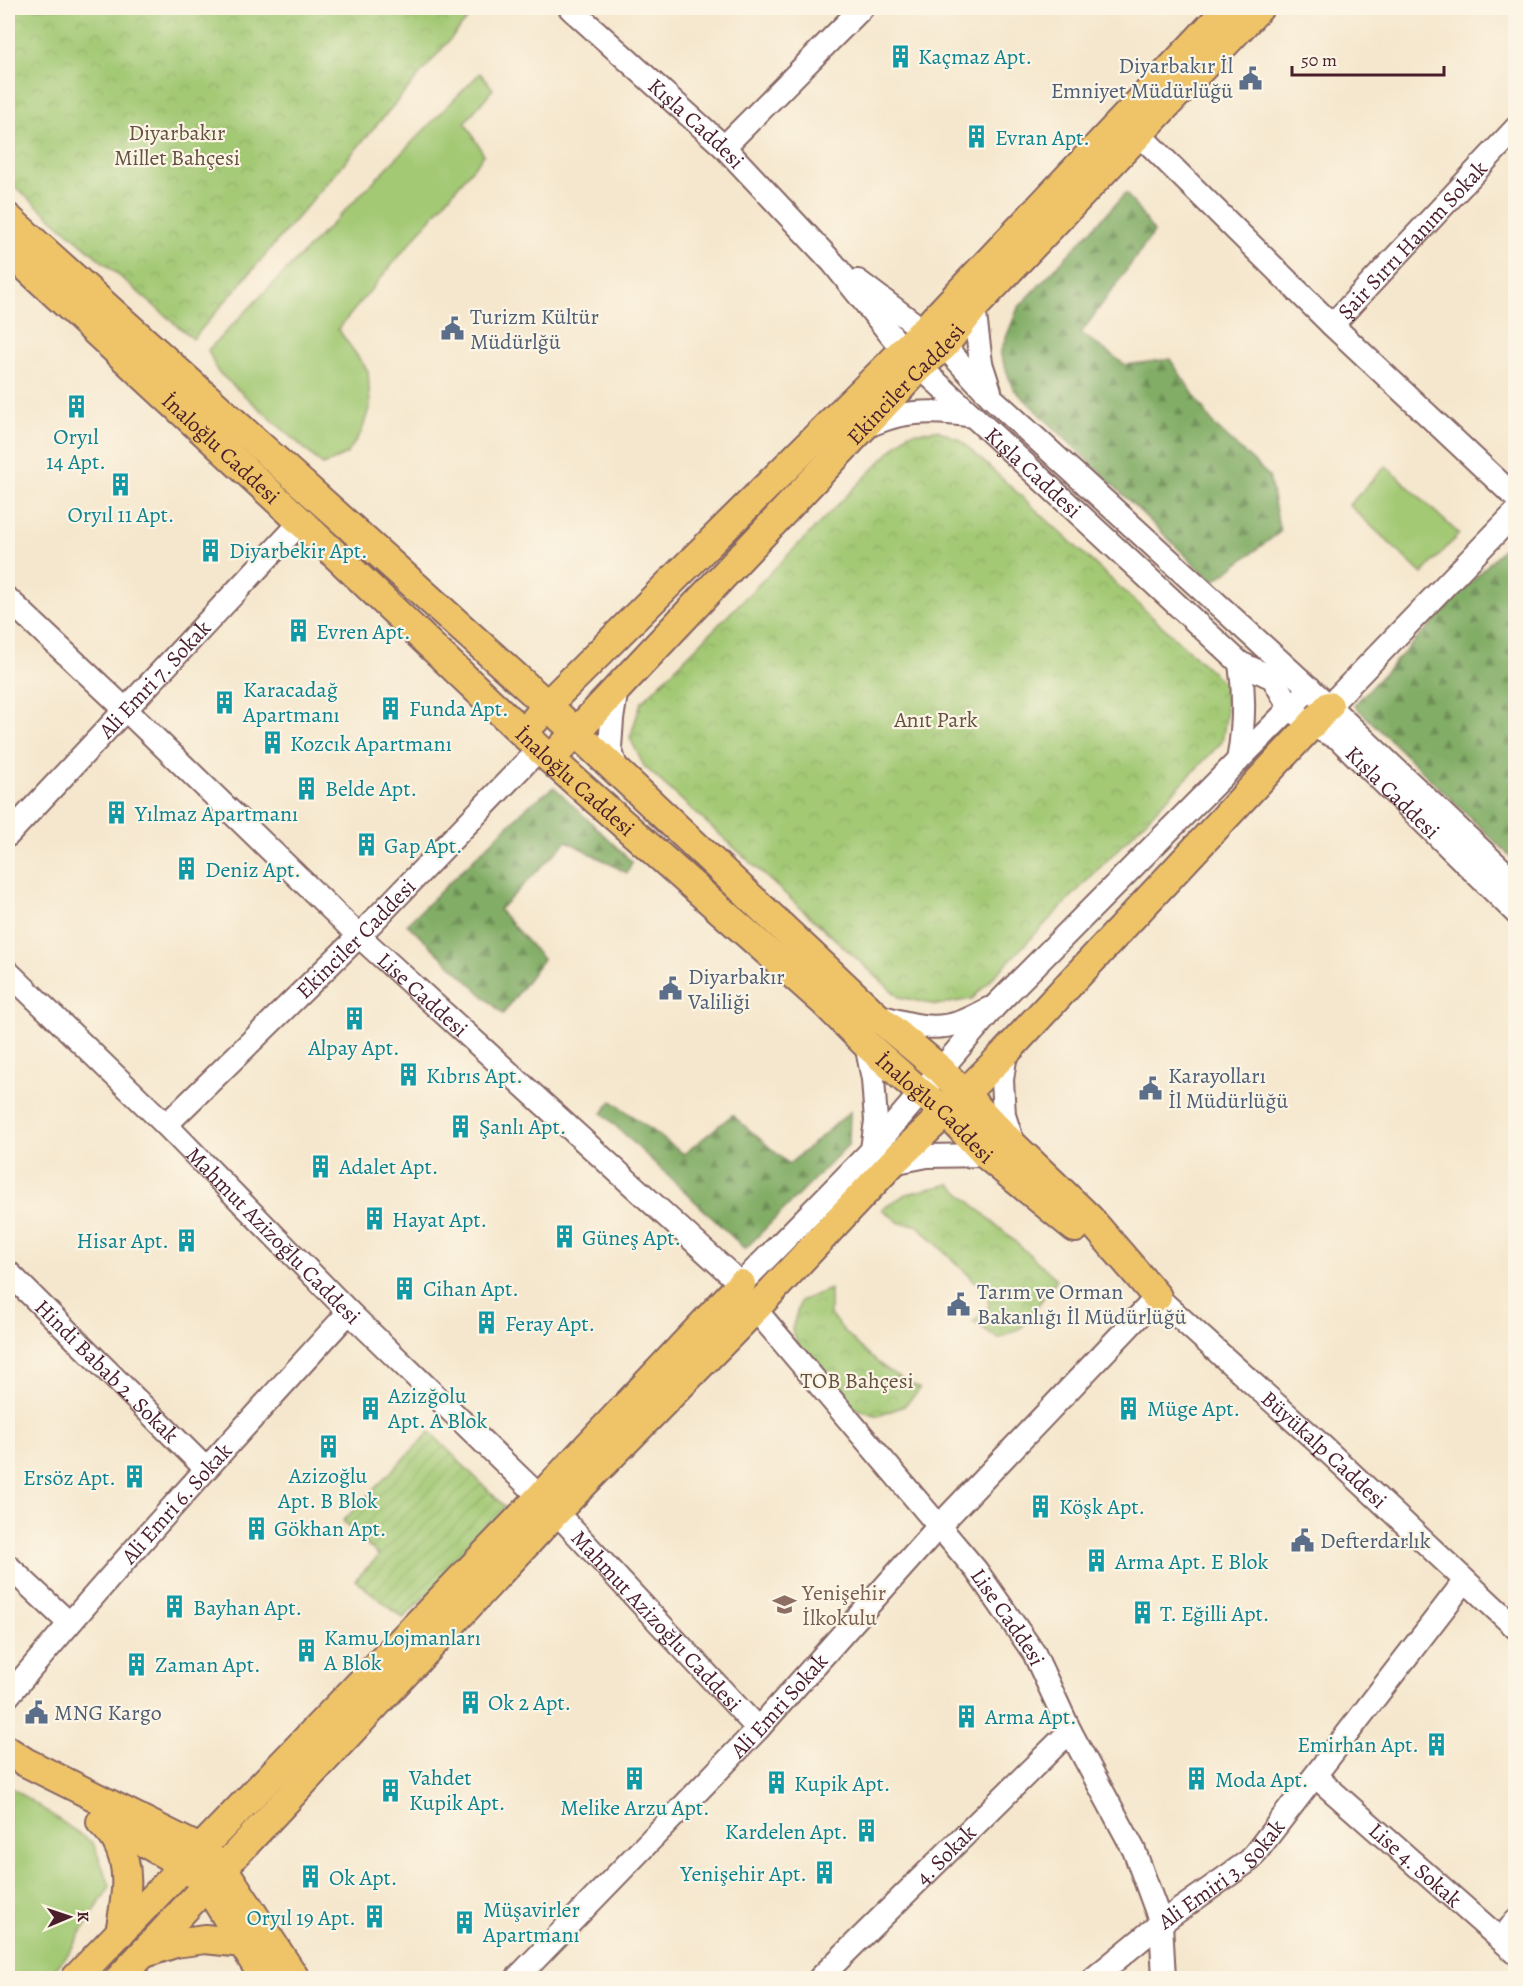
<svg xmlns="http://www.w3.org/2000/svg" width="1523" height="1986" viewBox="0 0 1523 1986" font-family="Alegreya,serif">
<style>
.grass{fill:#a3c974;stroke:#767450;stroke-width:1.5}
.forest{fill:url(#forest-firs);stroke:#666648;stroke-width:1.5}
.park{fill:url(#park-crowns);stroke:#767450;stroke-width:1.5}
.garden{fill:url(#garden-furrows);stroke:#767450;stroke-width:1.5}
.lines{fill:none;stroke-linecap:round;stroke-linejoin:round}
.minor-casing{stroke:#866564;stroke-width:26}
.major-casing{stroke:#866564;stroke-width:32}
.minor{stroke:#fff;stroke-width:22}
.major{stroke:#efc469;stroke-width:28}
.labels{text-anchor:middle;stroke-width:4.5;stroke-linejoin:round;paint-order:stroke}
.culture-label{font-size:22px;fill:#0d838f;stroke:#fcf5e5;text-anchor:start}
.service-label{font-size:22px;fill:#4e5e75;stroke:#fcf5e5;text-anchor:start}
.street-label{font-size:22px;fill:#4a1f2b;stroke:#fcf5e5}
.park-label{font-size:22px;fill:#655241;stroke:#fcf5e5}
.education-label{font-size:22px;fill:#785e54;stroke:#fcf5e5;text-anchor:start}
</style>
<defs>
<pattern id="forest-firs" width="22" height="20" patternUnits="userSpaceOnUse" patternTransform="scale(1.5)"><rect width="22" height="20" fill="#82ad66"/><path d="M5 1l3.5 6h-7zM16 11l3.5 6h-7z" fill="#6c8c54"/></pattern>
<pattern id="park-crowns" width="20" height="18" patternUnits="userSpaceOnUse" patternTransform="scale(1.5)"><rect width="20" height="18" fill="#a3c974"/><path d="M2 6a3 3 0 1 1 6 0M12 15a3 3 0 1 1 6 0" fill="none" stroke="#8eac65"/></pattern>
<pattern id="garden-furrows" width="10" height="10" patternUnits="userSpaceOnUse" patternTransform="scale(1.5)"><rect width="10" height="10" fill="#a3c974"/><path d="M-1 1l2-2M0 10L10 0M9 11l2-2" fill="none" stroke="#8eac65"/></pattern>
</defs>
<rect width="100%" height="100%" fill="#fcf5e5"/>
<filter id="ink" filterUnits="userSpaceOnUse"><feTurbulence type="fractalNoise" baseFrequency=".0167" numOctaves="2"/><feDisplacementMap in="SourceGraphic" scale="12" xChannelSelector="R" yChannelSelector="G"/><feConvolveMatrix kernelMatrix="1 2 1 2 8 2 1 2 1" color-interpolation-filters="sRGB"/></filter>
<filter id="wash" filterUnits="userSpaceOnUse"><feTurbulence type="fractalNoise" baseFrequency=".008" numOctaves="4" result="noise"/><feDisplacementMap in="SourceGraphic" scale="24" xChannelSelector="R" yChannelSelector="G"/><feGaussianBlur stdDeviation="1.35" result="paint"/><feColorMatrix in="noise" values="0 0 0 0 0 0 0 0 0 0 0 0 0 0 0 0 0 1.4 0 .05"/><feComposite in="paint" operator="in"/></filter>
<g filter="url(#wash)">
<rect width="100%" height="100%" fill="#f5e7cd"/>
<g class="grass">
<path d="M480,73L493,89L465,122L484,155L338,329L368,371L370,405L362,431L347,454L323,465L217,371L208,350Z"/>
<path d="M1386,466L1459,534L1422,574L1349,505Z"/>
<path d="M8,1785L93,1843L110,1886L68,1954L48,1978H8Z"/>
</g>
<g class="forest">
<path d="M1126,193L1154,232L1081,333L1126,365L1170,359L1214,425L1269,476L1280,532L1213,582L1013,388L1000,353L1018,308Z"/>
<path d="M1515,536V861L1354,705Z"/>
<path d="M554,787L632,862L627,873L567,841L499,910L543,959L503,1014L407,924L528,806Z"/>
<path d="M612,1101L684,1154L732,1115L789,1164L850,1112L849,1144L745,1249L602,1113Z"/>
</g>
<g class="park">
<path d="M8,8H477L193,339L8,181Z"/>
<path d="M937,430L960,440L1225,684L1226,716L1222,742L972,999L936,1005L899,997L644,766L630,738L641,703L909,433Z"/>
<path d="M950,1184L1057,1279L1022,1327L999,1339L973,1322L989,1307L987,1293L917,1225L900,1223L882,1209L906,1194Z"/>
<path d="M830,1289V1315C859,1348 880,1369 920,1389L904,1406L878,1416L846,1405L806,1366L792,1329L800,1301Z"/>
</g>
<path class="garden" d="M430,1432L511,1513L403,1618L355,1580L379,1556L343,1521Z"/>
</g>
<g filter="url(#ink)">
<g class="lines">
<defs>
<g id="minor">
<path id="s1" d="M570,8L724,147L833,263L903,350L920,367L1240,663L1273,678L1290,708L1310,725L1338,738L1516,913"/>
<path d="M1138,133L1332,325L1516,498"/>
<path d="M724,147L862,8"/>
<path d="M858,281L944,346L992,398L1329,706L1516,883"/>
<path d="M974,307L981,363L990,391"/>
<path id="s2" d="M1332,325L1516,128"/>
<path d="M864,427C876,423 889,417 901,415C925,410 949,412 973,416"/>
<path id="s3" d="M8,599L126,710L359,936L741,1284L872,1150L995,1006L1310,688"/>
<path d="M617,688L612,719L610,748L618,773"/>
<path d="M1329,706L1516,512"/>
<path d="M1238,761C1244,728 1245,696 1240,663"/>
<path id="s4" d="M8,835L301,522"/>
<path id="s5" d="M8,972L166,1125L349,1312L540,1497"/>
<path d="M879,1016C905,1023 932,1032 958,1023C969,1020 979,1014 988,1009"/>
<path d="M866,1044L873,1079L876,1121L872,1149"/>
<path d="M1006,1052L1002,1080L1004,1115L1013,1143"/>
<path id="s6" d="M166,1125L359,936L540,748"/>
<path d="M892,1163L927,1156L986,1155"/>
<path id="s7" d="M8,1272L206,1469"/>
<path id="s8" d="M755,1309L976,1570L1034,1653L1070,1731L1134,1850L1161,1923L1164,1978"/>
<path id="s9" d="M556,1512L758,1729"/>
<path d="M8,1566L69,1623"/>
<path id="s10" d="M8,1696C118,1565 234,1438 349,1312"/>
<path id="s11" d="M1315,1776L1516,1953"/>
<path d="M1502,1939L1516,1920"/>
<path id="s12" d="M517,1978L758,1729L939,1526L1157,1297L1321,1445L1516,1628"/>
<path id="s13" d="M820,1978L1070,1731"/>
<path id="s14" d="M1094,1978L1161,1923L1250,1860L1464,1582"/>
</g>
<g id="major">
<path d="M8,218L547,705L875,1015L941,1070L1013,1145L1089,1218L1157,1297"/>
<path id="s15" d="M8,250L301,522L550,759L823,1001L866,1044L920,1092L946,1112L986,1155L1075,1228"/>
<path d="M535,720L547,705L924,330L1228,8"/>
<path id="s16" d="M562,747L920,367L944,346L974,307L1259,8"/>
<path d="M8,1751L25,1762L200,1849L223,1868L295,1978"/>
<path d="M101,1822C106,1827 112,1833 116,1840C133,1869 125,1902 120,1933"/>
<path d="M112,1824L184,1865L207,1885L264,1978"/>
<path d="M145,1953L175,1943L205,1939L243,1943"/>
<path d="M76,1978L540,1497L741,1284"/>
<path d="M120,1978L556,1512L755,1309L892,1163L946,1112L1006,1052L1329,706"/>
</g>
</defs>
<use href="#minor" class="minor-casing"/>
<use href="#major" class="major-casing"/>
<use href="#minor" class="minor"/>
<use href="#major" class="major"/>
</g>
</g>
<defs>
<symbol id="building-bare" viewBox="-9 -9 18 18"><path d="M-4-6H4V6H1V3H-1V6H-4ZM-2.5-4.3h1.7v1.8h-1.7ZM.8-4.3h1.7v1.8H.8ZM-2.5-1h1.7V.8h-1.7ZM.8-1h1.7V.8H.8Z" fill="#0f9aa8" stroke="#fcf5e5" stroke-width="2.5" paint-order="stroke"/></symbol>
<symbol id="civic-bare" viewBox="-9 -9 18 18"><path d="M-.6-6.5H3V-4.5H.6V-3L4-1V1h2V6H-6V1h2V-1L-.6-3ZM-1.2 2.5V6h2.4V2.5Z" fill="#5c6f8a" stroke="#fcf5e5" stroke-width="2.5" paint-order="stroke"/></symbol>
<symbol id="school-bare" viewBox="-9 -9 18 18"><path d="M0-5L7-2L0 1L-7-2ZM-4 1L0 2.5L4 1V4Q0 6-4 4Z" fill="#8d6e63" stroke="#fcf5e5" stroke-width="2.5" paint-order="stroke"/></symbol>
</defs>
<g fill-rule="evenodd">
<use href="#building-bare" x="884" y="40" width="33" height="33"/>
<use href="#civic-bare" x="1234" y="62" width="33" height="33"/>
<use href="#building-bare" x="960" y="120" width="33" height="33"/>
<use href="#civic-bare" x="436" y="312" width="33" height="33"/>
<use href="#building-bare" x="60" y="390" width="33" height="33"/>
<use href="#building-bare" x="104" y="468" width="33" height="33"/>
<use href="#building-bare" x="194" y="534" width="33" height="33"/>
<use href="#building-bare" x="282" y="614" width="33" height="33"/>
<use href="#building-bare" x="208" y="686" width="33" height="33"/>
<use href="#building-bare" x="374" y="692" width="33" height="33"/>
<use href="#building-bare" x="256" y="726" width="33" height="33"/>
<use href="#building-bare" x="290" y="772" width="33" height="33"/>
<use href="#building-bare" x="100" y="796" width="33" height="33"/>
<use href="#building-bare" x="350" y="828" width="33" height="33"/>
<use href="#building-bare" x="170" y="852" width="33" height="33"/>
<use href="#civic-bare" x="654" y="972" width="33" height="33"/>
<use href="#building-bare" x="338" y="1002" width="33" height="33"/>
<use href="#building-bare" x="392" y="1058" width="33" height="33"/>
<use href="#civic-bare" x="1134" y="1072" width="33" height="33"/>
<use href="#building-bare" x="444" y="1110" width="33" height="33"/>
<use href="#building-bare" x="304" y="1150" width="33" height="33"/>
<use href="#building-bare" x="358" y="1202" width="33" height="33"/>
<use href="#building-bare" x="548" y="1220" width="33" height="33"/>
<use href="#building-bare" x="170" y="1224" width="33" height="33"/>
<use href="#building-bare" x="388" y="1272" width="33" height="33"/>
<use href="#civic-bare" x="942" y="1288" width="33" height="33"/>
<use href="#building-bare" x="470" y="1306" width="33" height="33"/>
<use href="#building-bare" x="354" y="1392" width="33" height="33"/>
<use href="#building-bare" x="1112" y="1392" width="33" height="33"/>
<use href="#building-bare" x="312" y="1430" width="33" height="33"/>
<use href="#building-bare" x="118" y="1460" width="33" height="33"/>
<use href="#building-bare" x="1024" y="1490" width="33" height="33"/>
<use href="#building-bare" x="240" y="1512" width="33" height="33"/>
<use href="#civic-bare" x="1286" y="1524" width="33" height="33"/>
<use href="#building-bare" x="1080" y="1544" width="33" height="33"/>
<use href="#school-bare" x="768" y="1588" width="33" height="33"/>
<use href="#building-bare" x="158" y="1590" width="33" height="33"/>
<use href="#building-bare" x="1126" y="1596" width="33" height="33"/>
<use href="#building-bare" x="290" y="1634" width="33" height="33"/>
<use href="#building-bare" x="120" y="1648" width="33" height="33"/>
<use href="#building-bare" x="454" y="1686" width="33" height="33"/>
<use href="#civic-bare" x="20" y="1696" width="33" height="33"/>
<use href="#building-bare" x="950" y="1700" width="33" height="33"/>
<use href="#building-bare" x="1420" y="1728" width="33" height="33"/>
<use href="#building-bare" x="618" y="1762" width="33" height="33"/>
<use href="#building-bare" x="1180" y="1762" width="33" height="33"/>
<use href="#building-bare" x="760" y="1766" width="33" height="33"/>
<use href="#building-bare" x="374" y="1774" width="33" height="33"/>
<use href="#building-bare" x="850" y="1814" width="33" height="33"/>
<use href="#building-bare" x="808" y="1856" width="33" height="33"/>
<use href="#building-bare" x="294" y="1860" width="33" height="33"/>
<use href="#building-bare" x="358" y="1900" width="33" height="33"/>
<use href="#building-bare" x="448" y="1906" width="33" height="33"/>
</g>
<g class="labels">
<g class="culture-label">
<text x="918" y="64">Kaçmaz Apt.</text>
<text x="995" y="145">Evran Apt.</text>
<text x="76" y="444" text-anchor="middle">Oryıl<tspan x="76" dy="25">14 Apt.</tspan></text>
<text x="121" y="522" text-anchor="middle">Oryıl 11 Apt.</text>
<text x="229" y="558">Diyarbekir Apt.</text>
<text x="316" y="639">Evren Apt.</text>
<text x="243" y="697">Karacadağ<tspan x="243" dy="25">Apartmanı</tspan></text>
<text x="409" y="716">Funda Apt.</text>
<text x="290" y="751">Kozcık Apartmanı</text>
<text x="325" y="796">Belde Apt.</text>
<text x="135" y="821">Yılmaz Apartmanı</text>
<text x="384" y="853">Gap Apt.</text>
<text x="205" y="877">Deniz Apt.</text>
<text x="354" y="1055" text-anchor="middle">Alpay Apt.</text>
<text x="426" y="1083">Kıbrıs Apt.</text>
<text x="479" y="1134">Şanlı Apt.</text>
<text x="339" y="1174">Adalet Apt.</text>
<text x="392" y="1227">Hayat Apt.</text>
<text x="582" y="1245">Güneş Apt.</text>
<text x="169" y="1248" text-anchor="end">Hisar Apt.</text>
<text x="423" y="1296">Cihan Apt.</text>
<text x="505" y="1331">Feray Apt.</text>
<text x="388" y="1403">Azizğolu<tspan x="388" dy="25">Apt. A Blok</tspan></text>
<text x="1147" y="1416">Müge Apt.</text>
<text x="328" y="1483" text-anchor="middle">Azizoğlu<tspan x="328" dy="25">Apt. B Blok</tspan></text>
<text x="116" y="1485" text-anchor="end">Ersöz Apt.</text>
<text x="1059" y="1514">Köşk Apt.</text>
<text x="274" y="1536">Gökhan Apt.</text>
<text x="1115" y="1569">Arma Apt. E Blok</text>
<text x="193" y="1615">Bayhan Apt.</text>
<text x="1160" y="1621">T. Eğilli Apt.</text>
<text x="324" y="1645">Kamu Lojmanları<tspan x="324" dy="25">A Blok</tspan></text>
<text x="155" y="1672">Zaman Apt.</text>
<text x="488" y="1710">Ok 2 Apt.</text>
<text x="985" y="1724">Arma Apt.</text>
<text x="1419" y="1752" text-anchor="end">Emirhan Apt.</text>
<text x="409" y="1785">Vahdet<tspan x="409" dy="25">Kupik Apt.</tspan></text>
<text x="1215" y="1787">Moda Apt.</text>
<text x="794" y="1791">Kupik Apt.</text>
<text x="635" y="1815" text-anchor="middle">Melike Arzu Apt.</text>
<text x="848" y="1839" text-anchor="end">Kardelen Apt.</text>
<text x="807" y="1881" text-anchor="end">Yenişehir Apt.</text>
<text x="329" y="1885">Ok Apt.</text>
<text x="483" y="1917">Müşavirler<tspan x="483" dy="25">Apartmanı</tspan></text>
<text x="356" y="1925" text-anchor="end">Oryıl 19 Apt.</text>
</g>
<g class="service-label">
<text x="1233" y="73" text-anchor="end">Diyarbakır İl<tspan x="1233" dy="25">Emniyet Müdürlüğü</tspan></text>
<text x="470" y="324">Turizm Kültür<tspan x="470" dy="25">Müdürlğü</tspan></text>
<text x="688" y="984">Diyarbakır<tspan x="688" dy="25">Valiliği</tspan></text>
<text x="1168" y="1083">Karayolları<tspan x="1168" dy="25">İl Müdürlüğü</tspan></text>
<text x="977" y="1299">Tarım ve Orman<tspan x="977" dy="25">Bakanlığı İl Müdürlüğü</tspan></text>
<text x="1320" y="1548">Defterdarlık</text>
<text x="54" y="1720">MNG Kargo</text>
</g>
<g class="street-label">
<text dy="8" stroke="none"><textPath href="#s1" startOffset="171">Kışla Caddesi</textPath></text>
<text dy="8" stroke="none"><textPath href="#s2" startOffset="117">Şair Sırrı Hanım Sokak</textPath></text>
<text dy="8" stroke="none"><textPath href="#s16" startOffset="500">Ekinciler Caddesi</textPath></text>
<text dy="8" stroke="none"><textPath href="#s15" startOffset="291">İnaloğlu Caddesi</textPath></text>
<text dy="8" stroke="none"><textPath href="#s1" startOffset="657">Kışla Caddesi</textPath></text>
<text dy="8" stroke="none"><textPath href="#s4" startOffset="214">Ali Emri 7. Sokak</textPath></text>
<text dy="8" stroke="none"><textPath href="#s15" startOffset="777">İnaloğlu Caddesi</textPath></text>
<text dy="8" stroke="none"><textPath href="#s1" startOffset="1143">Kışla Caddesi</textPath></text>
<text dy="8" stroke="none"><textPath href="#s6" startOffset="266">Ekinciler Caddesi</textPath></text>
<text dy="8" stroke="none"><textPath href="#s3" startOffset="573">Lise Caddesi</textPath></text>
<text dy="8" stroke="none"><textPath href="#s15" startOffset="1263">İnaloğlu Caddesi</textPath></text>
<text dy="8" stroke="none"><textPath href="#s5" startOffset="374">Mahmut Azizoğlu Caddesi</textPath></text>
<text dy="8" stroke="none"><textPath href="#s7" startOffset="140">Hindi Babab 2. Sokak</textPath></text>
<text dy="8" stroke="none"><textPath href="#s12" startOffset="1161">Büyükalp Caddesi</textPath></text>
<text dy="8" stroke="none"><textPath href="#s10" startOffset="256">Ali Emri 6. Sokak</textPath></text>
<text dy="8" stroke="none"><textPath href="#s8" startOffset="399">Lise Caddesi</textPath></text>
<text dy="8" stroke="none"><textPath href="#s9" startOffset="148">Mahmut Azizoğlu Caddesi</textPath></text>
<text dy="8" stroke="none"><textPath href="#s12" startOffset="378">Ali Emri Sokak</textPath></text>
<text dy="8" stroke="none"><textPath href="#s13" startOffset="176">4. Sokak</textPath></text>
<text dy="8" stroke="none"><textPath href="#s11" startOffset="134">Lise 4. Sokak</textPath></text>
<text dy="8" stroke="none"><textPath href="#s14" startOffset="165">Ali Emiri 3. Sokak</textPath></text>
</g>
<g class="park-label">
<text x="177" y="140">Diyarbakır<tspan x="177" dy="25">Millet Bahçesi</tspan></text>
<text x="936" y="727">Anıt Park</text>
<text x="857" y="1388">TOB Bahçesi</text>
</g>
<g class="education-label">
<text x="802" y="1600">Yenişehir<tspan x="802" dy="25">İlkokulu</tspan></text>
</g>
</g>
<rect width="1523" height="1986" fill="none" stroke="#fcf5e5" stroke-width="30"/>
<g transform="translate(69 1917) rotate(88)" stroke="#fcf5e5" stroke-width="4.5" paint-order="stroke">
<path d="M0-4.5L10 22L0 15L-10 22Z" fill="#4a1f2b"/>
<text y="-9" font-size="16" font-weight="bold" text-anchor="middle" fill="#4a1f2b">K</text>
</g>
<path d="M1292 66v9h152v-9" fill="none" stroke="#4a1f2b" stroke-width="3"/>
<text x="1301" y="66" font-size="18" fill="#4a1f2b" stroke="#fcf5e5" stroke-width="4.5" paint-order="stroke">50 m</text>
</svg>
